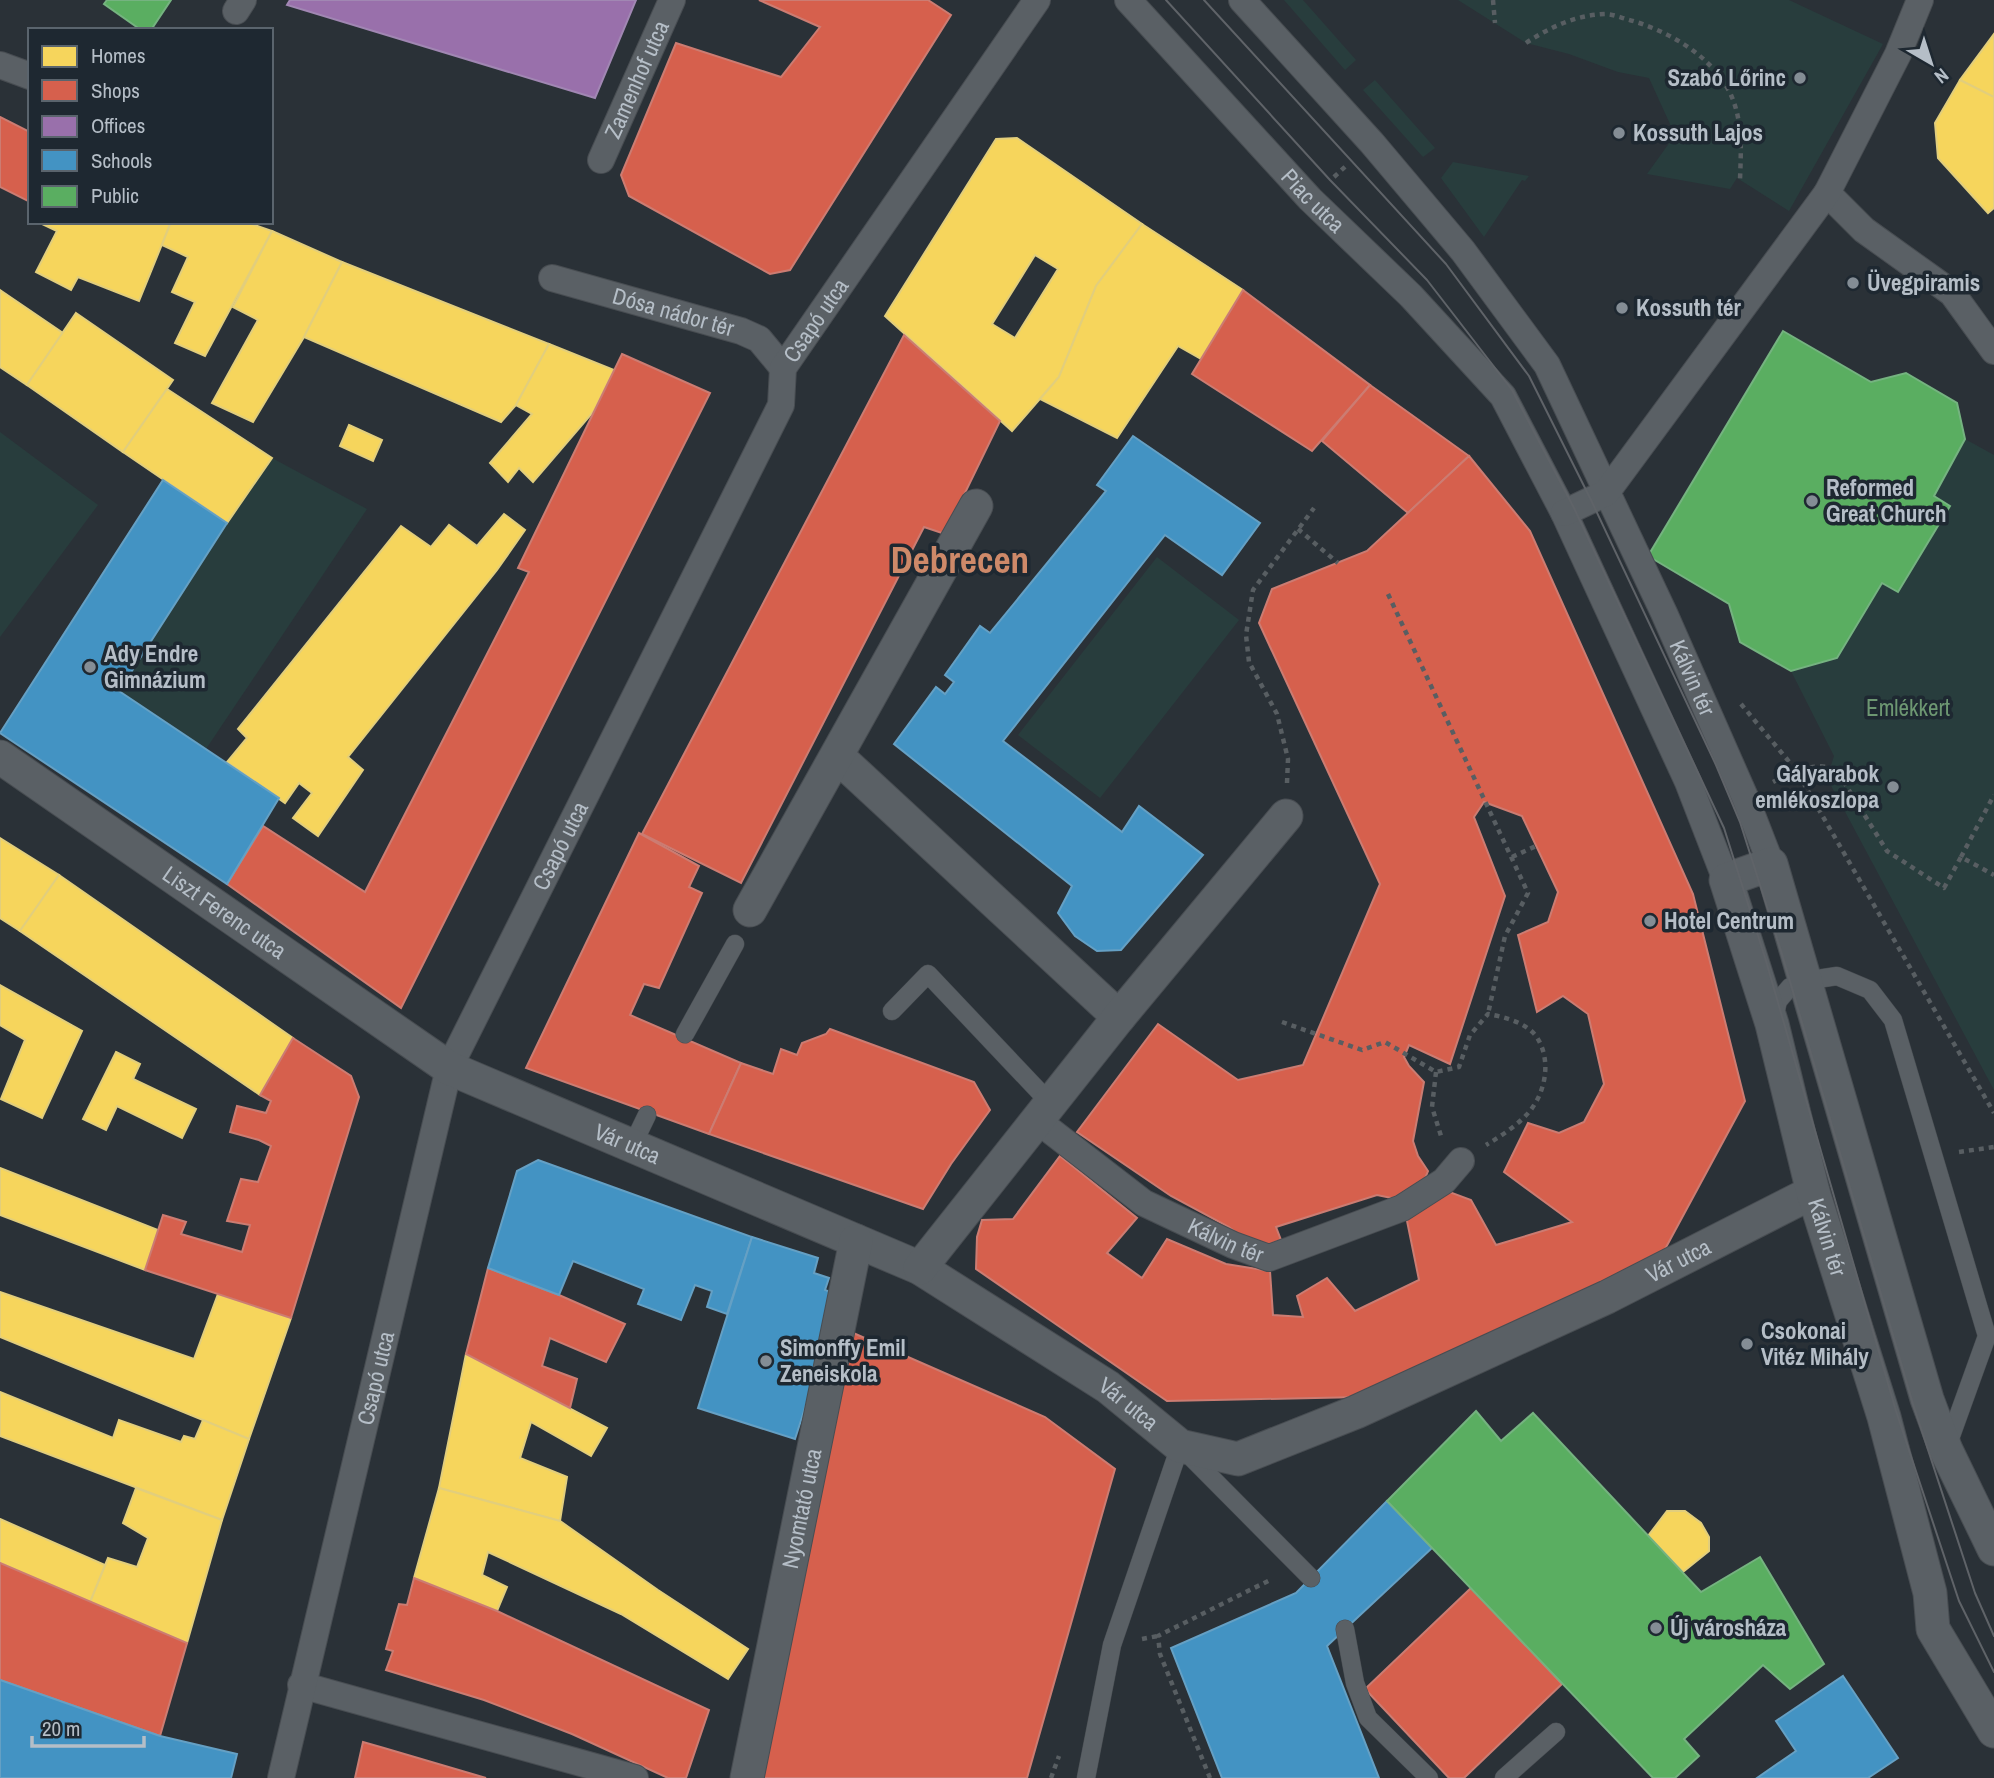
<svg xmlns="http://www.w3.org/2000/svg" width="1994" height="1778" viewBox="0 0 1994 1778" font-family="'Archivo Narrow',sans-serif">
<style>
.green{fill:#283d3d}
.homes{fill:#f6d55c;stroke:#e2ce7c;stroke-width:2;fill-rule:evenodd}
.shops{fill:#d6604d;stroke:#cc7c72;stroke-width:2}
.offices{fill:#9970ab;stroke:#a187b3;stroke-width:2}
.schools{fill:#4393c3;stroke:#65a0c4;stroke-width:2}
.public{fill:#5aae61;stroke:#75b380;stroke-width:2}
.lines{fill:none;stroke-linecap:round;stroke-linejoin:round}
.service-casing{stroke:#484d52;stroke-width:19}
.pedestrian-casing{stroke:#484d52;stroke-width:28}
.minor-casing{stroke:#484d52;stroke-width:35}
.path{stroke:#585e62;stroke-width:4.5;stroke-dasharray:5 5;stroke-linecap:butt}
.service{stroke:#5a6065;stroke-width:18}
.pedestrian{stroke:#5a6065;stroke-width:26}
.minor{stroke:#5a6065;stroke-width:33}
.tram{stroke:#5f6368;stroke-width:2}
.poi-dot{fill:#848d95;stroke:#1e2831;stroke-width:2.5}
.labels{text-anchor:middle;stroke-width:7;stroke-linejoin:round;paint-order:stroke}
.poi-label{font-size:23px;font-weight:bold;fill:#b5bec7;stroke:#1e2831;text-anchor:start}
.street-label{font-size:23px;fill:#b5bec7;stroke:#1e2831}
.park-label{font-size:23px;fill:#6d9772;stroke:#1e2831}
.town-label{font-size:37px;font-weight:bold;fill:#ce8969;stroke:#1e2831}
</style>
<rect width="100%" height="100%" fill="#2a3137"/>
<g class="green">
<path d="M1284,0H1303L1356,60L1345,70Z"/>
<path d="M1458,0H1789L1883,44L1789,211L1737,178L1730,189L1647,174L1675,135L1649,78L1618,72L1569,54L1526,43Z"/>
<path d="M1375,80L1435,148L1423,157L1363,90Z"/>
<path d="M1453,162L1529,176L1525,181L1522,180L1484,237L1441,178Z"/>
<path d="M0,432L98,505L0,637Z"/>
<path d="M1965,439L1994,455V1090L1827,778L1834,756L1791,671L1837,658L1882,583L1898,592L1950,506L1934,496Z"/>
<path d="M272,458L367,509L206,749L119,691L227,523Z"/>
<path d="M1157,557L1239,620L1100,798L1018,735Z"/>
</g>
<g class="homes">
<path d="M1994,34V97L1960,80Z"/>
<path d="M1960,80L1994,97V208L1988,213L1938,158L1935,123Z"/>
<path d="M1017,138L1142,224L1096,286L1059,377L1012,431L885,316L996,139ZM1035,255L1058,269L1015,338L992,324Z"/>
<path d="M38,222H171L139,301L78,277L71,290L36,272L57,231Z"/>
<path d="M171,222H246L272,231L205,356L175,343L195,302L172,292L188,257L162,245Z"/>
<path d="M1142,224L1243,290L1201,359L1178,346L1117,438L1040,399L1059,377L1096,286Z"/>
<path d="M272,231L342,262L304,337L253,422L212,403L258,320L233,307Z"/>
<path d="M342,262L549,344L516,405L501,422L304,337Z"/>
<path d="M0,290L63,333L27,385L0,367Z"/>
<path d="M76,313L173,380L123,452L27,385Z"/>
<path d="M549,344L614,370L594,411L533,482L519,468L508,482L490,463L532,414L516,405Z"/>
<path d="M167,389L272,458L227,523L123,452Z"/>
<path d="M349,425L382,440L373,461L340,446Z"/>
<path d="M504,514L525,530L497,570L348,757L363,770L318,836L293,818L312,793L299,783L285,803L227,762L247,738L238,729L401,526L431,547L449,525L477,546Z"/>
<path d="M0,838L59,875L20,931L0,918Z"/>
<path d="M59,875L293,1038L260,1095L20,931Z"/>
<path d="M0,985L82,1031L42,1118L1,1099L25,1040L0,1025Z"/>
<path d="M116,1052L140,1064L133,1079L196,1109L182,1138L117,1106L106,1130L83,1119Z"/>
<path d="M0,1168L158,1230L145,1270L0,1215Z"/>
<path d="M0,1292L194,1359L218,1294L291,1318L249,1439L0,1337Z"/>
<path d="M466,1354L607,1428L591,1456L531,1422L520,1458L567,1477L560,1521L439,1488Z"/>
<path d="M0,1392L113,1438L119,1420L181,1442L184,1436L195,1439L203,1420L249,1439L222,1520L0,1436Z"/>
<path d="M136,1488L222,1520L187,1643L90,1602L108,1558L137,1567L148,1538L123,1523Z"/>
<path d="M439,1488L560,1521L658,1590L748,1649L728,1679L621,1614L488,1552L482,1575L507,1587L497,1611L414,1578Z"/>
<path d="M1667,1511H1685L1701,1523L1709,1537V1551L1683,1572L1648,1536Z"/>
<path d="M0,1519L105,1565L90,1602L0,1563Z"/>
</g>
<g class="shops">
<path d="M759,0H928L951,15L790,270L770,274L629,196L621,175L676,43L781,77L820,27Z"/>
<path d="M0,117L30,132V202L0,187Z"/>
<path d="M1243,290L1370,385L1312,451L1192,374Z"/>
<path d="M904,335L1000,421L945,534L924,527L741,883L642,834Z"/>
<path d="M622,354L710,393L401,1008L227,884L263,826L365,892L529,572L518,568Z"/>
<path d="M1370,385L1469,456L1408,513L1322,441Z"/>
<path d="M1469,456L1530,531L1693,894L1745,1101L1657,1264L1361,1397L1167,1401L976,1269L977,1237L982,1220L1013,1219L1060,1156L1137,1218L1107,1253L1142,1278L1167,1239L1226,1264L1270,1271L1273,1315L1303,1317L1297,1296L1327,1278L1355,1311L1419,1280L1406,1216L1447,1191L1471,1200L1496,1245L1572,1222L1504,1172L1528,1123L1559,1133L1584,1122L1604,1084L1588,1014L1563,996L1537,1012L1518,935L1548,922L1558,892L1522,816L1484,802L1474,817L1505,896L1450,1064L1409,1045L1404,1057L1409,1066L1424,1082L1413,1141L1418,1156L1428,1171L1420,1191L1401,1200L1377,1195L1276,1227L1281,1240L1257,1249L1229,1227L1171,1196L1077,1132L1158,1024L1238,1080L1303,1065L1380,884L1259,623L1272,589L1367,551Z"/>
<path d="M639,833L699,866L689,887L702,893L659,988L644,984L630,1015L741,1063L709,1134L526,1068Z"/>
<path d="M830,1029L974,1082L990,1110L951,1164L923,1209L709,1134L741,1063L773,1074L781,1049L797,1055L802,1043L826,1034Z"/>
<path d="M293,1038L351,1076L359,1097L291,1318L145,1270L163,1215L186,1222L181,1234L242,1252L250,1225L227,1221L241,1179L258,1182L271,1146L259,1140L230,1132L237,1106L266,1113L271,1101L260,1095Z"/>
<path d="M488,1268L559,1295L625,1324L606,1362L550,1338L542,1366L577,1379L570,1408L466,1354Z"/>
<path d="M851,1332L1045,1417L1115,1469L1027,1778H753Z"/>
<path d="M0,1563L187,1643L160,1736L0,1680Z"/>
<path d="M414,1578L497,1611L709,1710L686,1778H668L572,1734L484,1700L386,1670L393,1651L386,1649L399,1604L407,1605Z"/>
<path d="M1471,1588L1562,1684L1464,1778H1449L1365,1689Z"/>
<path d="M363,1742L384,1748L486,1778H355Z"/>
</g>
<path class="offices" d="M290,0H636L595,98L287,5Z"/>
<g class="schools">
<path d="M1133,436L1260,523L1222,575L1165,535L1003,741L1122,832L1139,806L1203,855L1121,950L1097,951L1075,936L1058,913L1072,886L894,744L936,687L945,694L954,682L945,675L980,626L990,633L1106,491L1097,485Z"/>
<path d="M163,480L227,523L119,691L279,798L227,884L0,733Z"/>
<path d="M538,1160L752,1237L727,1314L707,1307L712,1291L695,1285L681,1320L638,1304L644,1289L573,1261L559,1295L488,1268L517,1171Z"/>
<path d="M752,1237L818,1258L814,1273L829,1278L825,1290L841,1296L795,1439L698,1408Z"/>
<path d="M1387,1501L1432,1548L1327,1646L1379,1778H1222L1171,1648L1296,1593Z"/>
<path d="M1843,1676L1898,1758L1868,1778H1757L1796,1751L1776,1721Z"/>
<path d="M0,1680L160,1736L237,1754L231,1778H0Z"/>
</g>
<g class="public">
<path d="M107,0H171L151,30H141L104,4Z"/>
<path d="M1783,331L1871,382L1906,373L1957,403L1965,439L1934,496L1950,506L1898,592L1882,583L1837,658L1791,671L1740,642L1729,604L1648,556Z"/>
<path d="M1476,1411L1501,1441L1533,1413L1701,1592L1760,1557L1824,1664L1790,1689L1763,1665L1684,1739L1699,1756L1675,1778H1653L1387,1501Z"/>
</g>
<g class="lines">
<defs>
<g id="service">
<path d="M892,1011L928,974L1051,1104"/>
<path d="M1774,1018L1778,1001L1790,987L1804,981L1837,976L1870,990L1893,1020L1987,1336L1947,1447"/>
<path d="M685,1034L735,944"/>
<path d="M632,1146L647,1115"/>
<path d="M1345,1629L1355,1683L1368,1718L1429,1778"/>
<path d="M1086,1778L1112,1645L1180,1446L1311,1578"/>
<path d="M1504,1778L1556,1732"/>
</g>
<g id="pedestrian">
<path id="s1" d="M1128,0L1310,199L1411,296L1503,396L1564,513L1688,782L1726,880"/>
<path id="s2" d="M1242,0L1372,143L1463,251L1547,365L1664,613L1745,797L1771,864"/>
<path d="M236,11L243,0"/>
<path d="M0,65L30,76"/>
<path id="s3" d="M601,160L672,0"/>
<path d="M1827,193L1864,230L1952,293L1994,351"/>
<path id="s4" d="M552,278L741,331L759,339L783,368"/>
<path d="M1564,513L1606,493L1827,193L1898,54L1920,0"/>
<path id="s5" d="M1038,1121L1144,1203L1233,1245L1269,1258L1402,1208L1444,1181L1461,1161"/>
<path d="M301,1685L635,1778"/>
<path id="s6" d="M281,1778L449,1068L781,405L783,368L1037,0"/>
</g>
<g id="minor">
<path d="M837,756L1119,1017"/>
<path id="s7" d="M0,757L449,1068L920,1268L1108,1387L1180,1446L1238,1459L1356,1412L1607,1297L1813,1192"/>
<path d="M750,910L976,506"/>
<path d="M920,1268L1119,1017L1286,816"/>
<path id="s8" d="M1994,1549L1946,1450L1927,1399L1771,864L1726,880L1772,1024L1813,1192L1884,1417L1930,1593L1933,1629L1994,1731"/>
<path id="s9" d="M747,1778L856,1241"/>
</g>
</defs>
<use href="#service" class="service-casing"/>
<use href="#pedestrian" class="pedestrian-casing"/>
<use href="#minor" class="minor-casing"/>
<g class="path">
<path d="M1493,0L1495,23"/>
<path d="M1526,43C1550,27 1576,15 1605,14C1612,14 1619,17 1626,19C1667,30 1712,55 1731,95C1743,122 1741,151 1740,180"/>
<path d="M1334,177L1348,164"/>
<path d="M1298,529L1338,563"/>
<path d="M1388,594L1528,893L1505,936L1488,1014"/>
<path d="M1741,704L1796,770L1994,1113"/>
<path d="M1773,782C1790,773 1819,759 1837,771L1887,851L1944,888L1961,857L1994,875"/>
<path d="M1287,783L1288,759L1277,714L1249,662L1246,635L1253,590L1314,508"/>
<path d="M1512,857L1536,846"/>
<path d="M1961,857L1994,795"/>
<path d="M1282,1022L1362,1050L1385,1042L1436,1072L1459,1067L1470,1035L1488,1014C1504,1017 1525,1022 1536,1036C1552,1059 1546,1092 1529,1112C1518,1125 1501,1136 1486,1145"/>
<path d="M1436,1072L1432,1107L1441,1136"/>
<path d="M1959,1152L1994,1147"/>
<path d="M1142,1639L1158,1636"/>
<path d="M1051,1778L1059,1756"/>
<path d="M1210,1778L1160,1654L1158,1636L1272,1579"/>
</g>
<use href="#service" class="service"/>
<use href="#pedestrian" class="pedestrian"/>
<use href="#minor" class="minor"/>
<g class="tram">
<path d="M1166,0L1330,180L1427,280L1512,390L1574,508L1724,828L1766,961L1896,1411L1959,1601L1994,1672"/>
<path d="M1204,0L1446,264L1529,376L1591,500L1716,765L1740,822L1782,954L1913,1404L1975,1593L1994,1636"/>
</g>
</g>
<g class="poi-dot">
<circle cx="1800" cy="78" r="7"/>
<circle cx="1619" cy="133" r="7"/>
<circle cx="1853" cy="283" r="7"/>
<circle cx="1622" cy="308" r="7"/>
<circle cx="1812" cy="501" r="7"/>
<circle cx="90" cy="667" r="7"/>
<circle cx="1893" cy="787" r="7"/>
<circle cx="1650" cy="921" r="7"/>
<circle cx="1747" cy="1344" r="7"/>
<circle cx="766" cy="1361" r="7"/>
<circle cx="1656" cy="1628" r="7"/>
</g>
<g class="labels">
<g class="poi-label">
<text x="1786" y="86" text-anchor="end">Szabó Lőrinc</text>
<text x="1633" y="141">Kossuth Lajos</text>
<text x="1867" y="291">Üvegpiramis</text>
<text x="1636" y="316">Kossuth tér</text>
<text x="1826" y="496">Reformed<tspan x="1826" dy="26">Great Church</tspan></text>
<text x="104" y="662">Ady Endre<tspan x="104" dy="26">Gimnázium</tspan></text>
<text x="1879" y="782" text-anchor="end">Gályarabok<tspan x="1879" dy="26">emlékoszlopa</tspan></text>
<text x="1664" y="929">Hotel Centrum</text>
<text x="1761" y="1339">Csokonai<tspan x="1761" dy="26">Vitéz Mihály</tspan></text>
<text x="780" y="1356">Simonffy Emil<tspan x="780" dy="26">Zeneiskola</tspan></text>
<text x="1670" y="1636">Új városháza</text>
</g>
<g class="street-label">
<text dy="8" stroke="none"><textPath href="#s3" startOffset="88">Zamenhof utca</textPath></text>
<text dy="8" stroke="none"><textPath href="#s1" startOffset="273">Piac utca</textPath></text>
<text dy="8" stroke="none"><textPath href="#s4" startOffset="126">Dósa nádor tér</textPath></text>
<text dy="8" stroke="none"><textPath href="#s6" startOffset="1566">Csapó utca</textPath></text>
<text dy="8" stroke="none"><textPath href="#s2" startOffset="821">Kálvin tér</textPath></text>
<text dy="8" stroke="none"><textPath href="#s6" startOffset="978">Csapó utca</textPath></text>
<text dy="8" stroke="none"><textPath href="#s7" startOffset="273">Liszt Ferenc utca</textPath></text>
<text dy="8" stroke="none"><textPath href="#s7" startOffset="740">Vár utca</textPath></text>
<text dy="8" stroke="none"><textPath href="#s8" startOffset="1141">Kálvin tér</textPath></text>
<text dy="8" stroke="none"><textPath href="#s5" startOffset="224">Kálvin tér</textPath></text>
<text dy="8" stroke="none"><textPath href="#s7" startOffset="1916">Vár utca</textPath></text>
<text dy="8" stroke="none"><textPath href="#s6" startOffset="411">Csapó utca</textPath></text>
<text dy="8" stroke="none"><textPath href="#s7" startOffset="1307">Vár utca</textPath></text>
<text dy="8" stroke="none"><textPath href="#s9" startOffset="275">Nyomtató utca</textPath></text>
</g>
<g class="park-label">
<text x="1908" y="716">Emlékkert</text>
</g>
<g class="town-label">
<text x="960" y="573">Debrecen</text>
</g>
</g>
<rect x="28" y="28" width="245" height="196" fill="#1e2831" stroke="#5a646d" stroke-width="2"/>
<rect x="42" y="46" width="35" height="21" fill="#f6d55c" stroke="#5a646d" stroke-width="2"/>
<text x="91" y="63" font-size="21" fill="#b5bec7">Homes</text>
<rect x="42" y="80" width="35" height="21" fill="#d6604d" stroke="#5a646d" stroke-width="2"/>
<text x="91" y="98" font-size="21" fill="#b5bec7">Shops</text>
<rect x="42" y="116" width="35" height="21" fill="#9970ab" stroke="#5a646d" stroke-width="2"/>
<text x="91" y="133" font-size="21" fill="#b5bec7">Offices</text>
<rect x="42" y="150" width="35" height="21" fill="#4393c3" stroke="#5a646d" stroke-width="2"/>
<text x="91" y="168" font-size="21" fill="#b5bec7">Schools</text>
<rect x="42" y="186" width="35" height="21" fill="#5aae61" stroke="#5a646d" stroke-width="2"/>
<text x="91" y="203" font-size="21" fill="#b5bec7">Public</text>
<g transform="translate(1931 63) rotate(141)" stroke="#1e2831" stroke-width="5" paint-order="stroke">
<path d="M0-5L12 26L0 18L-12 26Z" fill="#b5bec7"/>
<text y="-10" font-size="19" font-weight="bold" text-anchor="middle" fill="#b5bec7">N</text>
</g>
<path d="M32 1736v10h112v-10" fill="none" stroke="#b5bec7" stroke-width="3.5"/>
<text x="42" y="1736" font-size="21" fill="#b5bec7" stroke="#1e2831" stroke-width="5" paint-order="stroke">20 m</text>
</svg>
